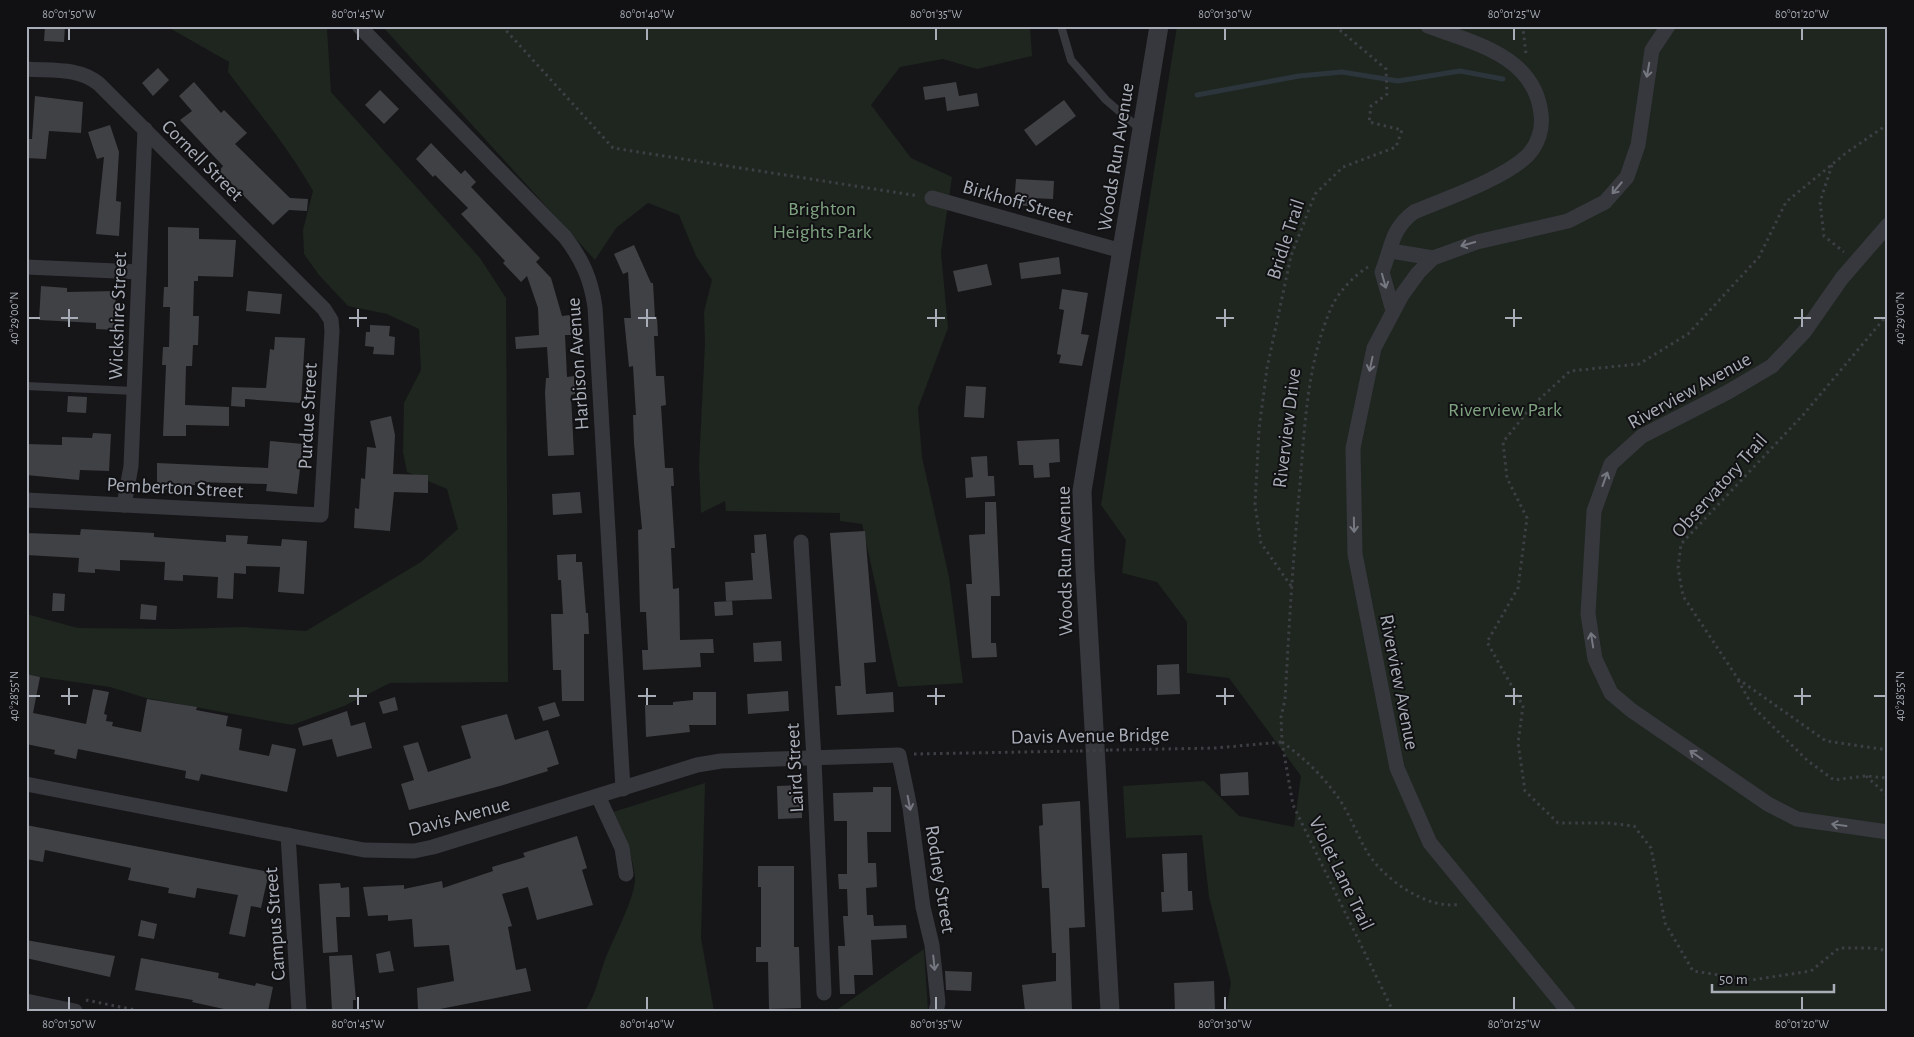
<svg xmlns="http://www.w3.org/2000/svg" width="1914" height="1037" viewBox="0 0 1914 1037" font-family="'Alegreya Sans',sans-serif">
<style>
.green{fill:#1e261f}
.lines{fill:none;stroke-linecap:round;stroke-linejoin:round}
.stream{stroke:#2c353c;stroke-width:5}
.building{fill:#404145}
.path{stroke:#3d3f44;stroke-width:3;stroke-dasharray:2.5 4;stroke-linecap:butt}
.service{stroke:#37383d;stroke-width:8}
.minor{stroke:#37383d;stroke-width:15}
.tertiary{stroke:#37383d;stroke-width:19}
.path-bridge{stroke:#3d3f44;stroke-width:3;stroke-dasharray:2.5 4;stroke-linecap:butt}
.oneway{stroke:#757881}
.ticks{fill:none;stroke:#a8adb8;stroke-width:2}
.labels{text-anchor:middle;stroke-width:4;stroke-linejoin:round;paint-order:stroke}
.street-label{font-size:20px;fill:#a8adb8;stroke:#111113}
.park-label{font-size:20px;fill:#7fa381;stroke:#111113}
.neatline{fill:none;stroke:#a8adb8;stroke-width:2}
.ticks-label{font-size:12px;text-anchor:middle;fill:#a8adb8}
</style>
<rect width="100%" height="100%" fill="#161618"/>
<g class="green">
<path d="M166,26H331L327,29L331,92L480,258L506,298L508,682L390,683L344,706L292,725L146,698L110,687L26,675V614L78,628L176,629L243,627L306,631L421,562L458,529L447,489L407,472L403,452L404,403L421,370L419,329L387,314L348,306L319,275L304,254L303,230L313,191C289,148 257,111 228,72L229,62Z"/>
<path d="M382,26H1030L1032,56L977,69L943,59L900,67L871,105L911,158L952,177L941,252L948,328L918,408L922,457L949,577L963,683L898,687L862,524L840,521V513L726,511L725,501L701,513L699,465L705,343L704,312L712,280L696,256L679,215L648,203L616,228L595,260Z"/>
<path d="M1177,26H1888V1011H1226L1231,983L1209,897L1202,835L1126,838L1123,786L1204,781L1239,816L1294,827L1301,776L1229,678L1187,673V622L1157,582L1122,573L1126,540L1101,505Z"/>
<path d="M705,783L701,938L714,1011H585C596,995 599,975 606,957C613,940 636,895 635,878C633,855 623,832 613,812Z"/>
<path d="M924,949L928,1011H834H835Z"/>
</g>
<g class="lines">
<path class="stream" d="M1197,95L1299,76L1342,72L1398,81L1460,71L1503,79"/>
</g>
<g class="building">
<path d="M45,26H65L64,42L44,41Z"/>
<path d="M158,68L169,80L153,96L142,83Z"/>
<path d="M194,82L221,113L224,110L247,133L235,144L290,198L308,199L307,211L289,210L273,225L219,171L223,166L180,120L192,111L179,96Z"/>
<path d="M956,82L959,96L977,93L979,106L947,111L945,97L925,100L923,87Z"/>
<path d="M380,90L399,109L384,124L365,105Z"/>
<path d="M35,96L83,102L81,133L49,131L46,159L26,158V139H32Z"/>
<path d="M1064,100L1076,116L1036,146L1024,130Z"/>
<path d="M110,125L119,152L116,201L121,202L119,236L96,234L104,157L97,159L88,132Z"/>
<path d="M431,143L461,174L465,170L476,182L471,187L540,258L536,262L551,278L562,316L570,315L571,335H565L567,377L574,376L575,394L571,395L574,455L548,456L545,393L546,378H549L547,347L516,349L515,337L539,335L538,308L527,276L521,282L503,263L505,261L461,214L468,208L435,175L433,177L416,159Z"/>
<path d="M1016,179L1054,181L1053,199L1030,198L1029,206L1014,205Z"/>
<path d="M168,227L199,228V239L236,240L233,277L198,276V281H194L193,316H199L198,345H193L192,366H186L185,405L229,407V426L186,425V436H163L166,365H162L163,347H169L170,307H163L164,287H168Z"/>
<path d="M634,245L651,283H653L655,317H657L658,336H654L656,376H664L666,405L661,406L665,468H673L674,486H671L675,548H671L673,589L679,588L680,640L713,639L714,653H700L701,667L643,670L642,650H648L646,612H640L638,530L642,529L634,443L633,415H636L633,366L629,367L624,318H631L628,272L623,274L614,254Z"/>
<path d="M1059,257L1061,274L1021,279L1019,263Z"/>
<path d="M987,264L992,285L958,292L953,271Z"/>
<path d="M41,286L67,288V292L116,291L114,330L96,329V323L39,320Z"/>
<path d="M1062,289L1088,293L1081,334L1089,335L1082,366L1059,363L1061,355L1057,354L1064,310L1059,309Z"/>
<path d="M248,291L282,294L280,314L246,311Z"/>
<path d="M370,325L390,326L389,336L395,337L394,355L373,354L374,347L365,346L366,332H370Z"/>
<path d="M275,337L305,338L301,403L245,399V407L231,406L232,387L266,388L270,349L274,350Z"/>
<path d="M966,386L986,387L984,418L964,417Z"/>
<path d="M68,396L87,397L86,413L67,412Z"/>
<path d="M391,416L395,435L393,474L428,475V493L394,492L390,531L354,528L355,508L359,509L361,478L365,479L367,447L376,448L370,421Z"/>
<path d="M93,433L111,434L109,471L80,470L79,480L26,475V444L62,445V437L92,438Z"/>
<path d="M1059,439L1060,462L1049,463L1050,477L1034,478L1033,465H1019L1017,441Z"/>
<path d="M270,441L303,444L297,494L266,491L267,484L195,482V485H191V489H157V463L268,468Z"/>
<path d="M987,456L988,476H994L995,496L966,498L965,478L973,477L971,457Z"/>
<path d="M580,492L582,513L553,515L552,494Z"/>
<path d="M985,502H996L1000,596H991V643H996L997,657L972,658L966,584H972L969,535L985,534Z"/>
<path d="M81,529L154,533V537L226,542V535L248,536L247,544L281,546L282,539L307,541L304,594L278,592L280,567L246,566V574L234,573L233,599L217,598L218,577L183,575V581L164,580L165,562L120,560V571L95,569V573L78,572L79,558L26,555V533L80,535Z"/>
<path d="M865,531L876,662L864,663L866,694L893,692L894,712L837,715L835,686H841L830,533Z"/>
<path d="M766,534L772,599L726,601L725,582L753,580L751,553H755L754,535Z"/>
<path d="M576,554V562H582L586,613H588L589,634H584V701H562L561,670H553L551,614H563L561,580H558L557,555Z"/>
<path d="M53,593L65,594L64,611H52Z"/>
<path d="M732,601L733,615L715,616L714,602Z"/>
<path d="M141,604L157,606L156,620L140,619Z"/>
<path d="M781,641L782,661L754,662L753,643Z"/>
<path d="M1179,664L1180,694L1157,695V665Z"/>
<path d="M26,674L40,677L33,713L48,716L86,724L93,689L109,692L104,714L107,715L106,721L113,722L112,726L141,732L147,699L197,707L196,710L228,716L226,726L242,729L239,750L269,756L272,744L296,749L287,792L201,774L199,781L185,778L186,771L78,749L76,759L54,754L55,750L26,744Z"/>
<path d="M788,691L789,711L748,714L747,694Z"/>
<path d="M693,692H716V725H689L690,732L646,737L645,705H673V702L693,700Z"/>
<path d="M395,697L398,710L383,714L379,702Z"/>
<path d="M555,702L560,716L543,721L538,707Z"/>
<path d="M347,711L351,726L365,722L372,748L337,757L332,739L303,746L298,728Z"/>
<path d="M507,714L515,740L548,730L559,764L547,768L548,771L500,786L409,810L401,784L414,780L403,746L418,742L428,772L471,758L461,726Z"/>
<path d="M1248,772L1249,795L1221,796L1220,774Z"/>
<path d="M802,785V818L778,819L777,786Z"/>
<path d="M873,787H891V832H867L868,863H876L877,887L866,888L867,915H873L874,926L906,925L907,938L871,940L873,975H854L855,994H840L838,946H845L843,916H848L847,889H839L838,874H847V821H834L833,793L873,792Z"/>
<path d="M1080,801L1085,927L1069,928L1072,1011H1025L1022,985L1056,981V953H1052L1049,888H1042L1039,826L1043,825L1042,804Z"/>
<path d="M26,825L269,872L261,908L251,906L245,937L229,934L238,895L197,888L195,898L168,893L169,888L128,880L131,868L45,850L43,862L26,859Z"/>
<path d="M577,836L587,868L582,870L593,905L537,920L528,887L502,894L512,926L508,927L516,970L526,968L531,991L430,1011H418L417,988L454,981L449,945L414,947L412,919L388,921V915L368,916L363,887L404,885V889L442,881L443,888L493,871L492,867L525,857L523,853Z"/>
<path d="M1187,853L1188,891H1192L1193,910L1162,912L1161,892H1164L1162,854Z"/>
<path d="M758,866H794V947H799L801,1008L769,1009L768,962H756V947H761V887H758Z"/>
<path d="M340,883L341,888L349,887L350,917H336L338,952L323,953L319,884Z"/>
<path d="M141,920L157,924L154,939L138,936Z"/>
<path d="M26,940L115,956L110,977L26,958Z"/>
<path d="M390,951L394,971L379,973L376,954Z"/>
<path d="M352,955L356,1000H353V1011H332L329,956Z"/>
<path d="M141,958L219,973L218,978L255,986L256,983L273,987L268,1011H233L192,1002L193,1000L135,990Z"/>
<path d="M945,971L972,972L971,991L946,990Z"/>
<path d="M1214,981L1215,1011H1175L1174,983Z"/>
</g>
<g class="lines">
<g class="path">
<path d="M502,26L613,148L919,196"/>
<path d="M1520,26L1523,29L1526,54"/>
<path d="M1888,124L1846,153L1786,202L1759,257L1688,334L1639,364L1570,371L1532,406L1503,442L1507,478L1527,518L1518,588L1487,642L1523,706L1518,743L1525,791L1558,823H1607L1634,826L1651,848L1665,923L1693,971L1752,980L1811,971L1839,948H1873L1888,951"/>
<path d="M1832,165L1820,202L1824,236L1844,252"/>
<path d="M1368,267C1355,275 1339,291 1332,306C1307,362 1305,424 1300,484C1293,556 1289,628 1285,700L1281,717L1282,742L1293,805L1393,1011"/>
<path d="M1888,314L1803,415L1681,544L1678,568L1683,596L1738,679L1826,741L1888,750"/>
<path d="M1291,586L1261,543L1255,505L1259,429L1267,368L1291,256L1315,194L1343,167L1396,147L1402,130L1369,122L1371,106L1387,94L1386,69L1335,26"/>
<path d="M1738,680L1753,707L1808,761L1834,780L1865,776L1888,778"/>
<path d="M1282,742C1303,757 1322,775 1337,796C1349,812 1356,833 1366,850C1382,878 1427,911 1461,904"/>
<path d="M1110,750L1216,748L1282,742"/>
<path d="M914,754L1078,751"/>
<path d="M1866,776L1888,796"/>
<path d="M86,1000L140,1011"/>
</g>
<g class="service">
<path d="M1061,26L1071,60L1106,100L1140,129"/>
<path d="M26,386L134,391"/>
</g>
<g class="minor">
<path d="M359,26L565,237C582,259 591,279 595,307L623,789"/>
<path d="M26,69C51,71 79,67 99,84L324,309L331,320L332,331L321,515L26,500"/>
<path d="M932,198L1122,251"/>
<path d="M1888,225L1842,278L1805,331L1772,366L1728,392L1642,436L1611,464L1594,511L1588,614L1595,659L1611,693L1631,710L1768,804L1797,819L1888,832"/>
<path d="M1391,251L1433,258"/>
<path d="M26,267L139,272"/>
<path d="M1393,311L1382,272C1392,247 1391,229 1414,212C1447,198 1501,180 1527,156C1538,145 1543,129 1541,114C1535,56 1474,43 1428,26"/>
<path d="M124,505L131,466L145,129"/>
<path d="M801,542L814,759L824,993"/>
<path d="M26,784L364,850L414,851L433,847L697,765L721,761L899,755L910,808L923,907L932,945L938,1003L936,1011"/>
<path d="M598,796L622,848L626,874"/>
<path d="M288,835L299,1011"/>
<path d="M26,1001L75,1011"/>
<path d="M1568,1011L1430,843L1397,768L1355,554L1353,448L1374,348L1402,295L1418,273L1433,258L1477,242L1568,221L1605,202L1627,177L1638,145L1652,50L1668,26"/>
</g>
<path class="tertiary" d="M1110,1011L1085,570L1082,491L1159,26"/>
<path class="path-bridge" d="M1080,751L1110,750"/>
</g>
<defs><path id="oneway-shaft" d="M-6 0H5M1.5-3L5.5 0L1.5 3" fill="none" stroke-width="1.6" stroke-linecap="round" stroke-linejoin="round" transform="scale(1.25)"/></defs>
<g class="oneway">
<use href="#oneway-shaft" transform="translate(1648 70) rotate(100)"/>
<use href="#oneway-shaft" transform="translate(1617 188) rotate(130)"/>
<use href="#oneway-shaft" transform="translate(1468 244) rotate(164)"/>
<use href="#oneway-shaft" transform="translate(1384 281) rotate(74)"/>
<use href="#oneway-shaft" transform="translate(1371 364) rotate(102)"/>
<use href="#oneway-shaft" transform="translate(1605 479) rotate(-70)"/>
<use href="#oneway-shaft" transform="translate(1354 525) rotate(89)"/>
<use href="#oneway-shaft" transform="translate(1592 640) rotate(-99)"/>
<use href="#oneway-shaft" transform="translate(1696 755) rotate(-145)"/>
<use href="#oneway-shaft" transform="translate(909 803) rotate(79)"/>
<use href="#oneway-shaft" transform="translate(1839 825) rotate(-172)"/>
<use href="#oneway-shaft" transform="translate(934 963) rotate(84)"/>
</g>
<path class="ticks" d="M69,28V40M358,28V40M647,28V40M936,28V40M1225,28V40M1514,28V40M1802,28V40M69,309V327M358,309V327M647,309V327M936,309V327M1225,309V327M1514,309V327M1802,309V327M28,318H40M61,318H78M349,318H367M638,318H656M927,318H945M1216,318H1234M1505,318H1522M1794,318H1811M1874,318H1886M69,688V705M358,688V705M647,688V705M936,688V705M1225,688V705M1514,688V705M1802,688V705M28,696H40M61,696H78M349,696H367M638,696H656M927,696H945M1216,696H1234M1505,696H1522M1794,696H1811M1874,696H1886M69,997V1010M358,997V1010M647,997V1010M936,997V1010M1225,997V1010M1514,997V1010M1802,997V1010"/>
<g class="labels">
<g class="street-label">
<text transform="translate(1115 157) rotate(-81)" y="7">Woods Run Avenue</text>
<text transform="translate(203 160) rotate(45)" y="7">Cornell Street</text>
<text transform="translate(1018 201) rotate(16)" y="7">Birkhoff Street</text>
<text transform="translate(1285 239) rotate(-72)" y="7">Bridle Trail</text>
<text transform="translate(117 316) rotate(-88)" y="7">Wickshire Street</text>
<text transform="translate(577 364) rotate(-94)" y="7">Harbison Avenue</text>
<text transform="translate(1689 390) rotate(-29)" y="7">Riverview Avenue</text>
<text transform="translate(307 416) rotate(-87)" y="7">Purdue Street</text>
<text transform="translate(1286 428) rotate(-83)" y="7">Riverview Drive</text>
<text transform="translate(1719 485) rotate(-48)" y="7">Observatory Trail</text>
<text transform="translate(175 487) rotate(3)" y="7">Pemberton Street</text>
<text transform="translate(1064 561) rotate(-91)" y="7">Woods Run Avenue</text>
<text transform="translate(1400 682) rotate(79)" y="7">Riverview Avenue</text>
<text transform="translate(1090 735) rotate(-1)" y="7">Davis Avenue Bridge</text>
<text transform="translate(794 768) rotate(-93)" y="7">Laird Street</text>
<text transform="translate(459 816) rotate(-15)" y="7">Davis Avenue</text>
<text transform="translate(1342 873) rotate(64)" y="7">Violet Lane Trail</text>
<text transform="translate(941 879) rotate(81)" y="7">Rodney Street</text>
<text transform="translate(274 924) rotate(-94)" y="7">Campus Street</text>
</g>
<g class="park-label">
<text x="822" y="215">Brighton<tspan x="822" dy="23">Heights Park</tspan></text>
<text x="1505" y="416">Riverview Park</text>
</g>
</g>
<rect width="1914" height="1037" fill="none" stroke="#111113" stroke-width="55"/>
<path d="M1712 984v8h122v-8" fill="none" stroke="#a8adb8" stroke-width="2.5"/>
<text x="1719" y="984" font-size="15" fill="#a8adb8" stroke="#111113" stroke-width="4" paint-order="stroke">50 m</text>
<rect x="28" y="28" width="1858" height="982" class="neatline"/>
<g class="ticks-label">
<text x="69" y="18">80°01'50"W</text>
<text x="358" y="18">80°01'45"W</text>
<text x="647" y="18">80°01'40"W</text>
<text x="936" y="18">80°01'35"W</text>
<text x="1225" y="18">80°01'30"W</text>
<text x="1514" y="18">80°01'25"W</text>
<text x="1802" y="18">80°01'20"W</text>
<text transform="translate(14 318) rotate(-90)" y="4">40°29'00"N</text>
<text transform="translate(1900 318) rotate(-90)" y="4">40°29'00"N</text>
<text transform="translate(14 696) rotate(-90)" y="4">40°28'55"N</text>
<text transform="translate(1900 696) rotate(-90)" y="4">40°28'55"N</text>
<text x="69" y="1028">80°01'50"W</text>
<text x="358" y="1028">80°01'45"W</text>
<text x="647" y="1028">80°01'40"W</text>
<text x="936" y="1028">80°01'35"W</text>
<text x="1225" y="1028">80°01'30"W</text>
<text x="1514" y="1028">80°01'25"W</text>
<text x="1802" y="1028">80°01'20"W</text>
</g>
</svg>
